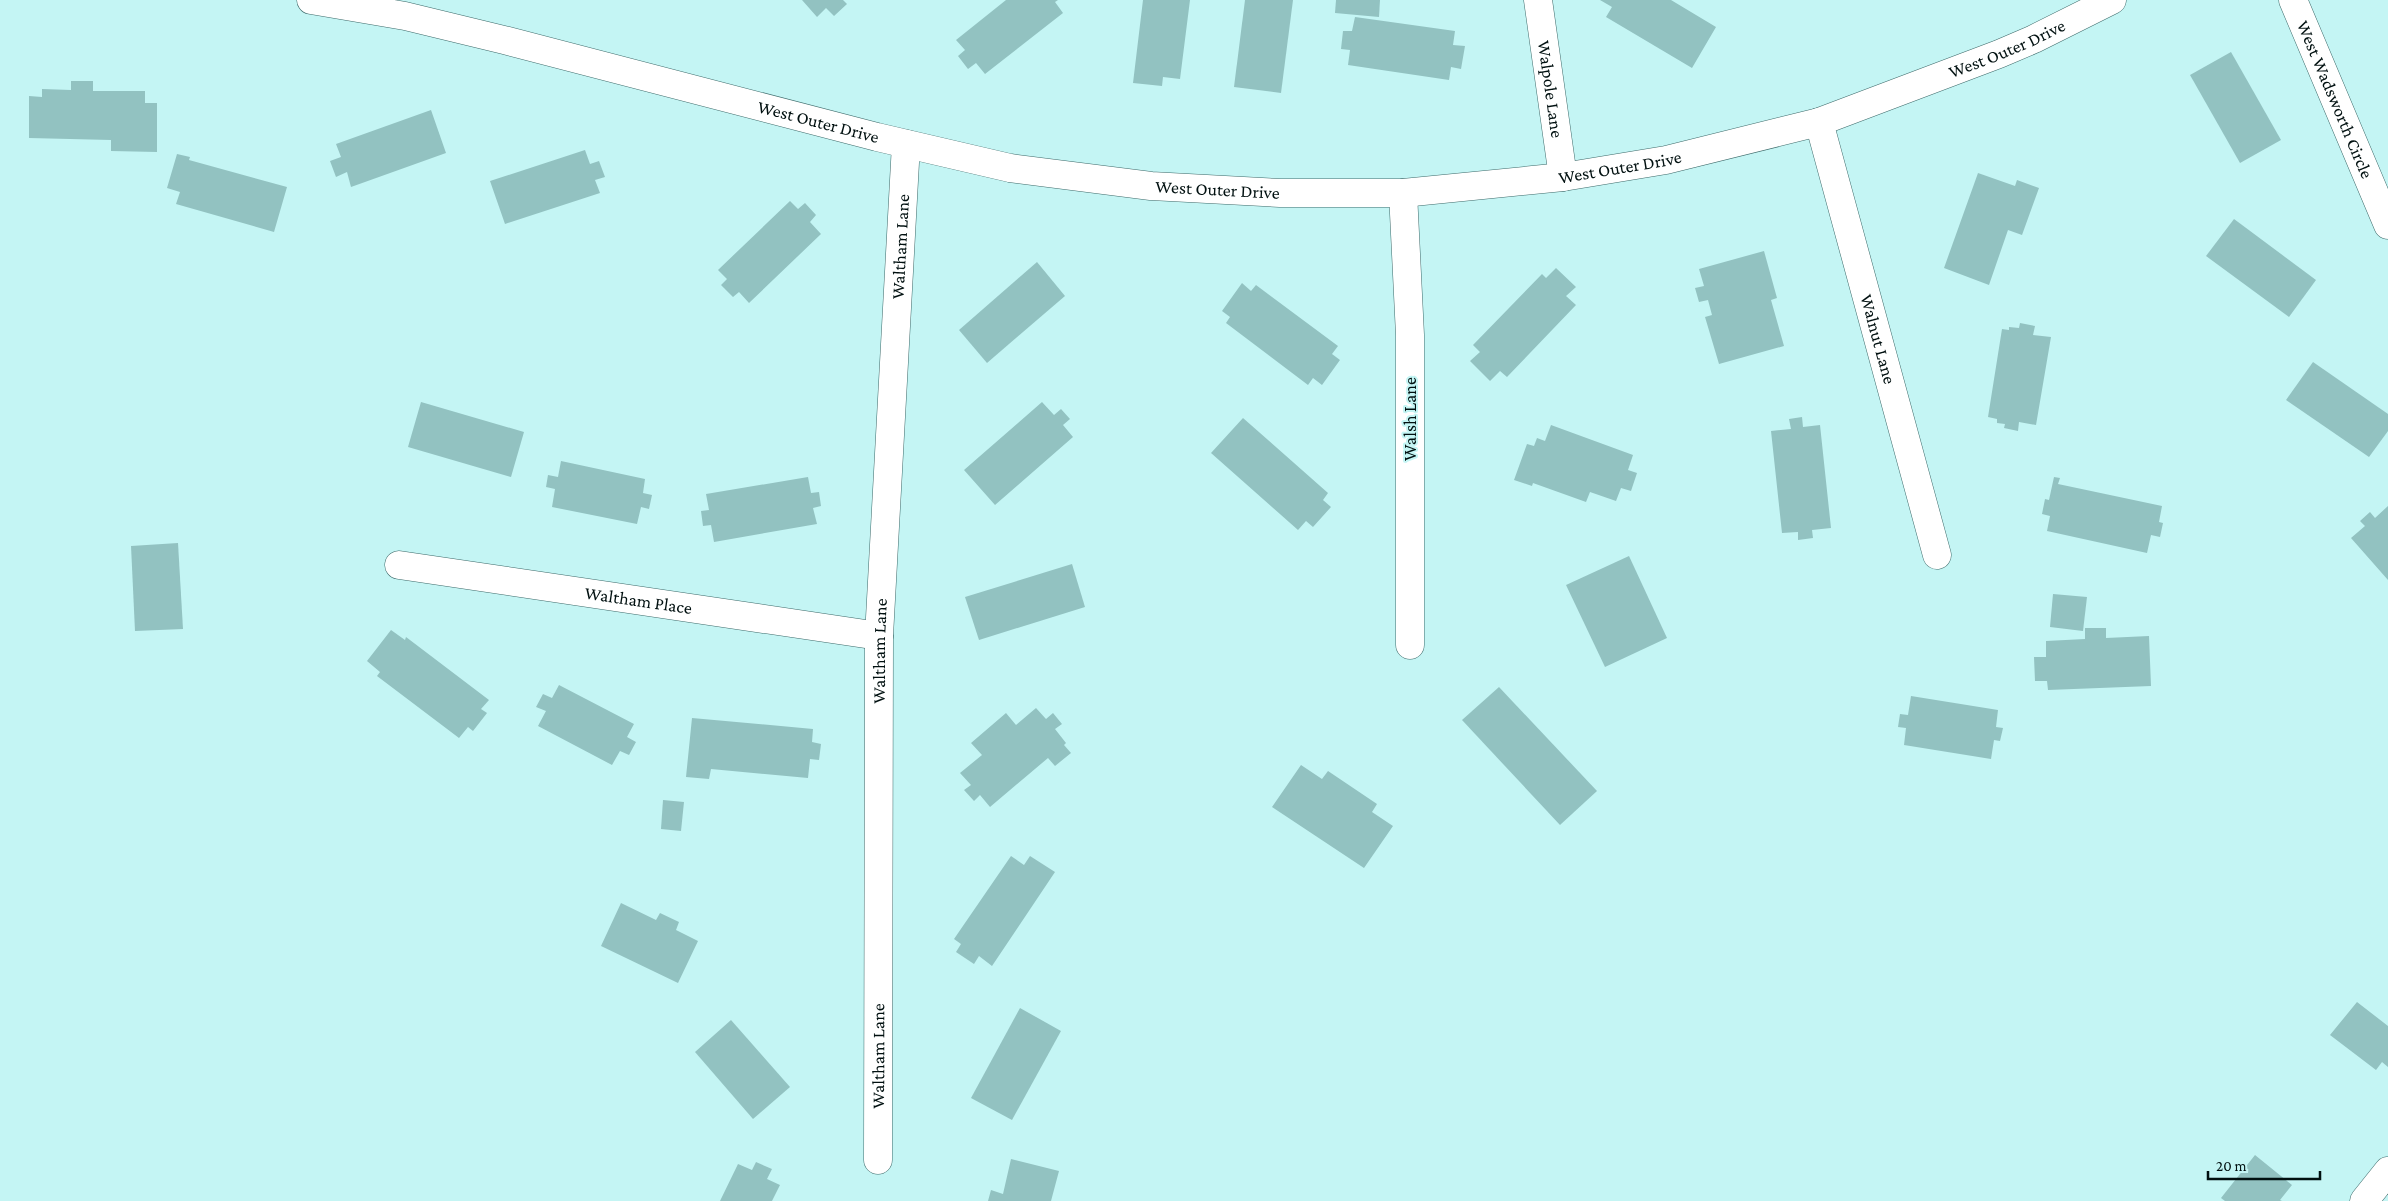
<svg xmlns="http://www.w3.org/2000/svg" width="2388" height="1201" viewBox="0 0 2388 1201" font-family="'Crimson Pro',serif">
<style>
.building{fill:#92c2c1}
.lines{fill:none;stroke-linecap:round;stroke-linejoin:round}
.minor-casing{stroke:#3d6a6a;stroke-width:29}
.minor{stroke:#fff;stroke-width:28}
.labels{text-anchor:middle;stroke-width:4;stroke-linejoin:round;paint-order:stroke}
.street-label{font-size:18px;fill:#011010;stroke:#c4f5f4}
</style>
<rect width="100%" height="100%" fill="#c4f5f4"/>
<g class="building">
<path d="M802,0H843L847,4L834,16L826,8L817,17Z"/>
<path d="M1006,0H1058L1055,2L1063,13L985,74L976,63L968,69L958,56L965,50L956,40Z"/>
<path d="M1143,0H1190L1180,79L1163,77L1162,86L1133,83Z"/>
<path d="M1245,0H1293L1281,93L1234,87Z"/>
<path d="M1336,0H1380L1379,17L1335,13Z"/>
<path d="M1600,0H1671L1716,27L1692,68L1606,17L1612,7Z"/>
<path d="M1355,17L1455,31L1453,45L1465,46L1461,69L1451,67L1449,80L1348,65L1350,50L1341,49L1343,31H1352Z"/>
<path d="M2231,52L2281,140L2240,163L2190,75Z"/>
<path d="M71,81H93V91H145V103H157V152L111,151V140L29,138V96L42,97V89L71,90Z"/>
<path d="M431,110L446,153L351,187L347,172L336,177L330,161L341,157L336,144Z"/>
<path d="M585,150L590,164L599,161L605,177L595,180L600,193L505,224L490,181Z"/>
<path d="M177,154L190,157L189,160L287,187L274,232L176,204L180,192L167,188Z"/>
<path d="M1978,173L2015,186L2017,180L2039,188L2022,235L2008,230L1989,285L1944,268Z"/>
<path d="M790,201L798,209L805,203L816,215L810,222L821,234L749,303L739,292L733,297L721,285L727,279L718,270Z"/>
<path d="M2234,219L2316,280L2289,317L2206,256Z"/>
<path d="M1764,251L1777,298L1771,300L1784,346L1719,364L1705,317L1712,315L1708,300L1699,302L1695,288L1704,286L1699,269Z"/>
<path d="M1037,262L1065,296L987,363L959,330Z"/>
<path d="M1556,268L1576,287L1566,296L1576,305L1507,377L1500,371L1490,381L1470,361L1480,352L1473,345L1542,274L1546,278Z"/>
<path d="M1242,283L1251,291L1256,285L1338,346L1332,354L1340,360L1322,385L1313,378L1308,385L1226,323L1230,317L1222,311Z"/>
<path d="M2020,323L2035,326L2033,335L2051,337L2036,425L2019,422L2018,431L2004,428L2005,424L1997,423V419L1988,417L2002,329L2009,330V327L2019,328Z"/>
<path d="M2313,362L2388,414V431L2369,457L2286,400Z"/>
<path d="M421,402L524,432L511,477L408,447Z"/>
<path d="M1042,402L1054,415L1061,409L1070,419L1063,425L1073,437L995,505L964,470Z"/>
<path d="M1802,417L1803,427L1820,425L1831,528L1812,530L1813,538L1798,540V532L1782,533L1771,431L1791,429L1789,419Z"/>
<path d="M1243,418L1328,493L1323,500L1331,507L1313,527L1306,521L1298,530L1211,453Z"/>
<path d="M1551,425L1633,455L1628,470L1637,473L1631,491L1621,488L1616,501L1590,492L1586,502L1533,483L1532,486L1514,480L1527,444L1534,446L1537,438L1545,441Z"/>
<path d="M561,461L645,479L643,493L652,495L649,509L641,507L637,524L552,507L555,489L546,487L548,475L558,477Z"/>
<path d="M808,477L811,493L819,492L821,506L813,508L817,524L714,542L711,525L703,526L701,511L709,510L706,494Z"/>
<path d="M2054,477L2060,478L2058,484L2162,506L2159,522L2163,523L2160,537L2151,535L2147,553L2047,531L2050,516L2042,514L2045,499L2049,500Z"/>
<path d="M2388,506V580L2351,538L2365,526L2360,521L2370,512L2375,518Z"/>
<path d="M178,543L183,629L135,631L131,546Z"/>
<path d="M1629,556L1667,638L1605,667L1566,585Z"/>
<path d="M1072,564L1085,607L979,640L965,597Z"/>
<path d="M2053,594L2087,597L2083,631L2050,627Z"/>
<path d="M2085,628H2106V638L2149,636L2151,686L2048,690L2047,681H2035L2034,657H2046V641L2085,639Z"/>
<path d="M391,630L405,640L406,637L489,700L481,709L487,713L473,731L468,727L459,738L377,676L380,672L367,661Z"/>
<path d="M559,685L634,724L627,737L636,742L629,755L620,751L612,765L538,726L546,711L536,707L543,694L552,698Z"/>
<path d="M1499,687L1597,791L1560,825L1462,720Z"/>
<path d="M1911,696L1998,710L1996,727L2003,728L2000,741L1994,740L1991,759L1904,745L1906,728L1898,727L1900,714L1908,715Z"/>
<path d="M1036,708L1046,719L1053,713L1062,724L1055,729L1066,743L1064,745L1071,753L1055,766L1048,758L990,807L980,795L974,801L964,790L971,785L960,773L982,755L971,743L1006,713L1016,725Z"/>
<path d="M692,718L813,729L812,742L821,744L819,760L810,759L808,778L711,769L709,779L686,777Z"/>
<path d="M1301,765L1322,779L1328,771L1377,804L1372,812L1393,826L1364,868L1272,807Z"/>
<path d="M663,800L684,802L681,831L661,829Z"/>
<path d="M1011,856L1024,865L1030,856L1055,872L992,966L979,956L974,964L956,952L961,944L954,939Z"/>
<path d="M621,903L656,920L660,913L679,922L676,930L698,941L678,983L601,946Z"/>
<path d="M2357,1002L2388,1026V1067L2382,1062L2376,1070L2330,1035Z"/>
<path d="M1020,1008L1061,1031L1012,1120L971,1098Z"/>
<path d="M731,1020L790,1087L753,1119L695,1052Z"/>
<path d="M2255,1155L2292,1185L2280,1200L2282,1201H2225L2221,1198Z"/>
<path d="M1011,1159L1059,1171L1051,1201H988L991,1190L1003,1194Z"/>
<path d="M756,1162L772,1169L767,1179L780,1185L772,1201H720L738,1164L752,1170Z"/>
</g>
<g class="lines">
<defs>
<g id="minor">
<path id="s1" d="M311,0L405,16L504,40L877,137L1010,168L1151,186L1280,193H1403L1563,177L1666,160L1819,122L1999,54L2034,39L2112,0"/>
<path id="s2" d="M1538,0L1563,177"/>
<path id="s3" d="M2293,0L2388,225"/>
<path id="s4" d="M1819,122L1937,555"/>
<path d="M1403,193L1410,335V645"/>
<path id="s5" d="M399,565L879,636"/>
<path id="s6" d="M878,1160L879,636L906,144"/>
<path d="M2364,1201L2388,1171"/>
</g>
</defs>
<use href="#minor" class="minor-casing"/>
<use href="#minor" class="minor"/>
</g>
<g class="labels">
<g class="street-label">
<text dy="6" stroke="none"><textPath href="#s1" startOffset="1738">West Outer Drive</textPath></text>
<text dy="6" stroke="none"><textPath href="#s2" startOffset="90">Walpole Lane</textPath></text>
<text dy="6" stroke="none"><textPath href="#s3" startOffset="108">West Wadsworth Circle</textPath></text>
<text dy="6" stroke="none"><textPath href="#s1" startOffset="522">West Outer Drive</textPath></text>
<text dy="6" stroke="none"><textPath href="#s1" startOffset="1332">West Outer Drive</textPath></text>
<text dy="6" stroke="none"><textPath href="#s1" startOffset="928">West Outer Drive</textPath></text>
<text dy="6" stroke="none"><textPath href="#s6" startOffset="914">Waltham Lane</textPath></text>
<text dy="6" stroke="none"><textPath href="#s4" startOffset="225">Walnut Lane</textPath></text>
<text transform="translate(1410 419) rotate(-90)" y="6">Walsh Lane</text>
<text dy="6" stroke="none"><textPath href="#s5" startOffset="242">Waltham Place</textPath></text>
<text dy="6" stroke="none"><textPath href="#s6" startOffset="509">Waltham Lane</textPath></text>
<text dy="6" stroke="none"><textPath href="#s6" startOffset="104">Waltham Lane</textPath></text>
</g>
</g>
<path d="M2208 1171v8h112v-8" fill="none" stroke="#011010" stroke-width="2.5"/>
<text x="2216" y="1171" font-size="15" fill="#011010" stroke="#c4f5f4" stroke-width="4" paint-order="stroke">20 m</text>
</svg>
